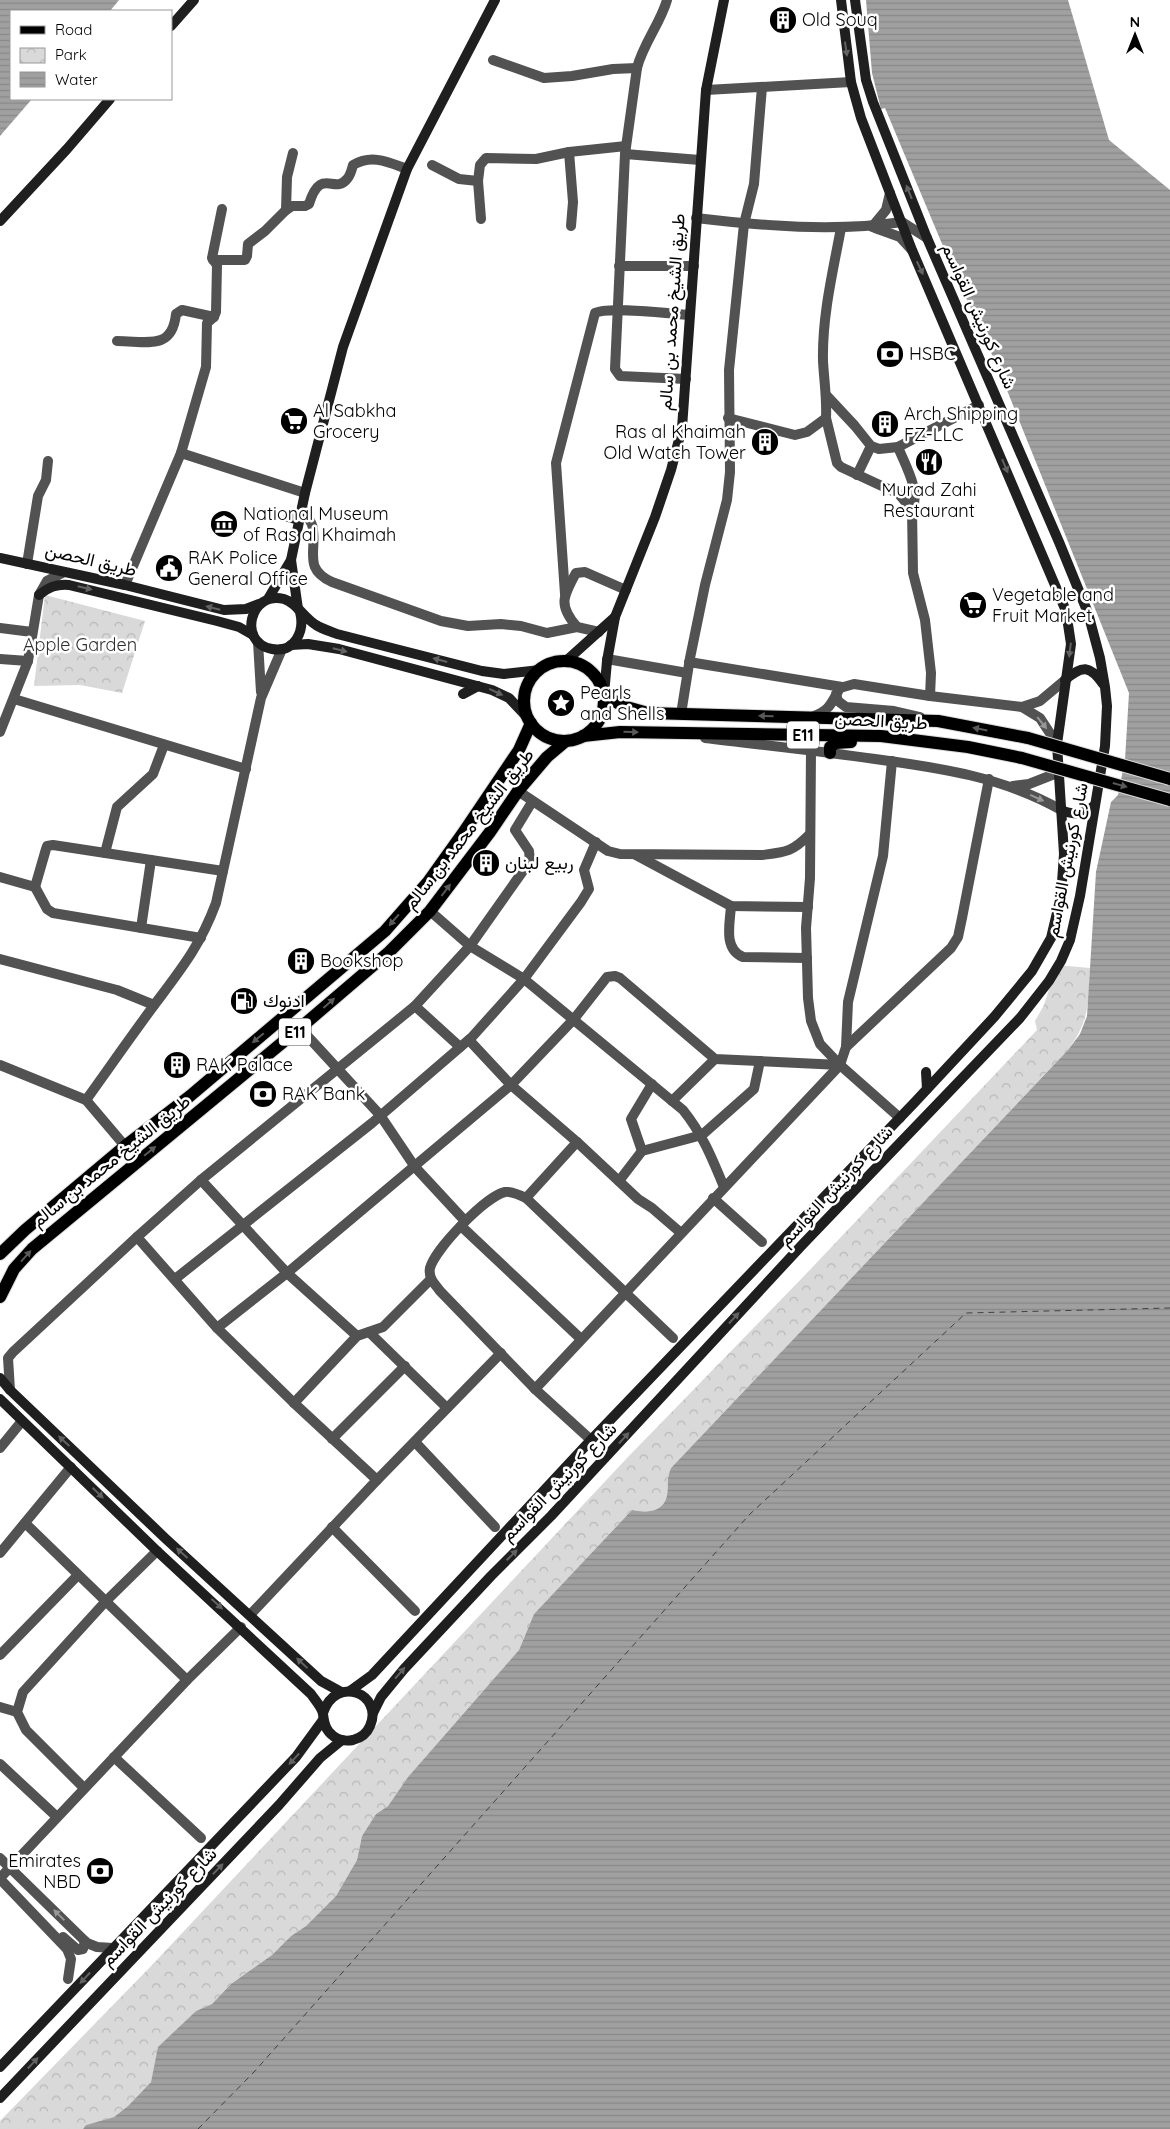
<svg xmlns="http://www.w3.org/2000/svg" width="1170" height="2129" viewBox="0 0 1170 2129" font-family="Quicksand,Vazirmatn,sans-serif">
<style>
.park{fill:url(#park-crowns)}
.water{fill:url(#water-rules)}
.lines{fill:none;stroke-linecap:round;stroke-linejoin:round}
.ferry{stroke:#414141;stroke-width:1;stroke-dasharray:6 5;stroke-linecap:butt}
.primary-casing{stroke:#dbdbdb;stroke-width:14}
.street{stroke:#525252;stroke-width:10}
.secondary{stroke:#1f1f1f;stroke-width:10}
.primary{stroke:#000;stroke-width:12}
.primary-bridge-casing{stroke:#dbdbdb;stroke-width:14;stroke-linecap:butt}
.primary-bridge{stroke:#000;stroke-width:12}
.oneway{fill:#626262}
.oneway2{fill:#595959}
.oneway3{fill:#979797}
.labels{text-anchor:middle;stroke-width:5;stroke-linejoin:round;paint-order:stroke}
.shield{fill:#fff;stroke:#4c4c4c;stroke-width:1}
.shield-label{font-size:16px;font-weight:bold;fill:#000}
.poi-label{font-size:18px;fill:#000;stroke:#fff;text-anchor:start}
.street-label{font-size:18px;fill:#000;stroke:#fff}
.park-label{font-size:18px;fill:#303030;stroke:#fff}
</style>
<defs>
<pattern id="park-crowns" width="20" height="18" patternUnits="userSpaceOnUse" patternTransform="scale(1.25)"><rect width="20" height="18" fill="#d9d9d9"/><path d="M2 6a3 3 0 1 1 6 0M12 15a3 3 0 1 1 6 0" fill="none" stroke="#b8b8b8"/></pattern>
<pattern id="water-rules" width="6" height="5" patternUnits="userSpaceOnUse" patternTransform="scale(1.25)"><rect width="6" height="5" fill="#a0a0a0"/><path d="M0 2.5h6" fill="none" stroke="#888"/></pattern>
</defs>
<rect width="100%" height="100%" fill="#fff"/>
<g class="park">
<path d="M45,595L145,621L122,693L80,685L34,686Z"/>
<path d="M1057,965L1090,968C1088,1005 1090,1019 1068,1050L671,1468C666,1480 669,1484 667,1495C664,1513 645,1513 632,1510L534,1614L519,1650L408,1777L388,1806L376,1814L362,1836L357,1860L336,1896L306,1926L291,1936L272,1955L231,1984L212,2004L196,2011L159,2047L151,2082L128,2106L114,2117L86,2125L83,2129H0V2121L155,1962L627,1458L805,1275L1037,1030L1035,1021L1044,1005Z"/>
</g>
<g class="water">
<path d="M0,0H119L110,11H11V99H32L0,136Z"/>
<path d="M866,0H1068L1109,140L1170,190V2129H83L86,2125L114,2117L128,2106L151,2082L158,2047L196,2011L212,2004L231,1984L272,1955L291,1936L306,1926L336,1896L357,1860L362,1836L376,1814L388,1806L408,1777L519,1650L534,1614L632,1510C645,1513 664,1513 667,1495C669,1484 666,1480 671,1468L1068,1050L1080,1034L1087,1016L1096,872L1111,802L1118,795L1125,760L1129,693L998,368L948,258L885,108L881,109L872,73Z"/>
</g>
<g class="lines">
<path class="ferry" d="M198,2129L254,2072L749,1515L966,1313L1170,1308"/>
<defs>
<g id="primary">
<circle cx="564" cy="701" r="40"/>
<path d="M604,695L623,706L648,713L938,721L1028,738"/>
<path d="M583,736L620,732L881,736L968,747L1022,758"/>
<path d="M830,753V747L836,743L851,742"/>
<path d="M0,1254L25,1230L125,1146L190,1096L385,931L428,882L463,833L519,750L531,723"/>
<path d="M0,1297L14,1269L32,1249L300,1028L389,952L430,911L490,832L518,791L547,757L566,741"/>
</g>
</defs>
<use href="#primary" class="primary-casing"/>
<g class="street">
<path d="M667,0C660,24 643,44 637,68L625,154L615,369L620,376L686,379"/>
<path d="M493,60L544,78L572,76L613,69L637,68"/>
<path d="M706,90L851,82"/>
<path d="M569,152L573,202L571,226"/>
<path d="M625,154L700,160"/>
<path d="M432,165L459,179L478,181L480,165L486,158L536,159L569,152L626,146"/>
<path d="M478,181L481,219"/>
<path d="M286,210L287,177L293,153"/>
<path d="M696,218C764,226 834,232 902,222L927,238"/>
<path d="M872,227L886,210L890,193"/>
<path d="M875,228L900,237L911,249"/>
<path d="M213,260H245L247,256L248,244L265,231L286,210L292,206H305L309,204C321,166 334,195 347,179C350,176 352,169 353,165C372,154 388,162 407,169"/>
<path d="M619,266H694"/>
<path d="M117,341C147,341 172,351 176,314L182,310L214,317"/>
<path d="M827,396L855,426L871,446L879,449L898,447L979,405"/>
<path d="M728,418L795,435L807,432L826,418C827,398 824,380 823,361C822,316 833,271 841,228"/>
<path d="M826,418L837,463L841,467L899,494L912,510L913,573L925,620L931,673L930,696"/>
<path d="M898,447C905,465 921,491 912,510"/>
<path d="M181,453L206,367L207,323L214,317L216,312L217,265L212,258L222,209"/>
<path d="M857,475L871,446"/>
<path d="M302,508C306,515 313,522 313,530C316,553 304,569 332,582L441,621L468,626L501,624L521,626L547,633L577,627L599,632"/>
<path d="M27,564L38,496L46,480L48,461"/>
<path d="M125,585L181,453L305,493"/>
<path d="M565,594L556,463L595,313C608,306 671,314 689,315"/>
<path d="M577,627C558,605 563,597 576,573L585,572L626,590"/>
<path d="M0,628L32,632"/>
<path d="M258,642L261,692"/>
<path d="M0,659L28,661"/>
<path d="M607,659L687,673"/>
<path d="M689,662L842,687"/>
<path d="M836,694L838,701L846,707L894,711L920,717"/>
<path d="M14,699L246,769"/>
<path d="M1022,707L1040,701L1065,680"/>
<path d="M681,714L690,658L705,585L727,500L730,472L729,370L744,224L754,184L762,87"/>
<path d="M812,717C831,709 830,705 840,688L854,684L930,696L1022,707L1040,718L1057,744"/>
<path d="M0,732L28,661L39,595L47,581L64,572"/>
<path d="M705,738C762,745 819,751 875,759C941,768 1003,777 1061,810"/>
<path d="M811,750L810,878L806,928L808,998L811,1021L820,1044L840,1065L900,1118"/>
<path d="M1013,786L1029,784L1057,773"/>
<path d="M518,791L608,851L620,854L762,855C786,852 792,852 809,835"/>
<path d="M105,853L117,807L153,774L164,745"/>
<path d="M636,855L731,906L808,907"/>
<path d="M0,877L35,887L46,849L47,846L53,845L223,871"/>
<path d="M35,887L47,909L53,913L201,938"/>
<path d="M731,906C730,923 723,949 743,957L807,958"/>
<path d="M430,911L470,946L524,979L683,1110C703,1135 712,1158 724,1187"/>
<path d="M141,928L151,860"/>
<path d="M0,959L117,990L154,1005"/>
<path d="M415,1006L460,1047"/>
<path d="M300,1028L380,1115L415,1167L465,1221"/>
<path d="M469,1040L511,1085L577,1142L638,1199L652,1208L681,1233"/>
<path d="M846,1047L848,1002L883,856L892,761"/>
<path d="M0,1065L86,1100L125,1146"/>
<path d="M86,1100C109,1068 132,1035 155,1004C182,968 200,946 216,903L261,698L282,649"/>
<path d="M672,1101L715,1059"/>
<path d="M642,1151L631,1119L652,1084"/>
<path d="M201,1180L287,1273L357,1336"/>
<path d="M619,1181L642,1151L702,1135L754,1089L760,1061"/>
<path d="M526,1198L577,1142"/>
<path d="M713,1198L762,1242"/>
<path d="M461,1226L581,1339"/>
<path d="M137,1237L217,1328L294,1403L377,1480"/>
<path d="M175,1279L372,1123L472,1037L524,979L581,902L589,889L584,870L596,842"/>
<path d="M217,1328L287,1273L511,1085L574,1019L607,977L615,976L620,978L715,1059L840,1065"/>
<path d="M369,1332L447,1408"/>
<path d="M535,1389L840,1065L846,1047L951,948L958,937L962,918L989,779"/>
<path d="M10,1390L8,1358L13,1352L137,1237L201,1180L415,1006L470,946L530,861L529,851L515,830L532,802"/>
<path d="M294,1403L357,1336L383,1327L431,1279"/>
<path d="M332,1439L405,1366"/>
<path d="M591,1440L535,1389L440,1291C435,1284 428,1278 430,1268C435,1249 486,1196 505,1192C512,1191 520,1195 526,1198L673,1338"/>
<path d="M415,1442L495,1527"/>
<path d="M0,1448L22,1421"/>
<path d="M25,1523L187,1680"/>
<path d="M332,1527L415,1611"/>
<path d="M0,1553L71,1467"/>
<path d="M250,1615L377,1480L501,1353"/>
<path d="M0,1655L78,1575"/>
<path d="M0,1707L17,1712"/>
<path d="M114,1757L201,1838"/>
<path d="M0,1764L57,1817"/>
<path d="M84,1788L26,1730L17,1712L23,1692L106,1601L157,1551"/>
<path d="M0,1858L87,1943L97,1947L113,1948"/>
<path d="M0,1878L187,1680L241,1627"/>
<path d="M0,1879L67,1949L71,1959L68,1979"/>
<path d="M63,1937L78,1950L83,1949L85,1941"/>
</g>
<g class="secondary">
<path d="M171,26L194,0"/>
<path d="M0,221L67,149L110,99"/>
<path d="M288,517L299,520"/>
<path d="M0,558L125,585L224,610L246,609L259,604"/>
<path d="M39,595C49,587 56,584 69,585L217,621L239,627L253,635"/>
<path d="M268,599L291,560"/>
<path d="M298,609L291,560L305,493L343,347L407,169L495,0"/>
<path d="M300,612C305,631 295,653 272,649C237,643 250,590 284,599C297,603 304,618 316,625C322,629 330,631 337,634L482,671L504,674L540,670"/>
<path d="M291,645L308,644L339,649L492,690L509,698L527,717"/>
<path d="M566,661L615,617"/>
<path d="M1065,680C1082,665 1090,665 1103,684"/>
<path d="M463,694L478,686"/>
<path d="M604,695L607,661L615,617L655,517L671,470L682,428L706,90L724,0"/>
<path d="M1061,810C1075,816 1084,814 1095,805"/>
<path d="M926,1072L927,1089"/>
<path d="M0,1378L10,1390L166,1539L321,1681L341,1692"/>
<path d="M0,1399L157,1551L311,1694C315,1700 322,1707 323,1714C324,1721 324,1726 329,1732C335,1739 344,1742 353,1740C361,1738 367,1733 370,1726C384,1694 336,1674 323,1713"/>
<path d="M350,1691L372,1675L591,1440L915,1102L995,1016L1032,971L1051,938L1061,896L1064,854L1057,744L1071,644L1066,611L912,250L861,118L851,82L841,0"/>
<path d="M373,1713L381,1697L404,1669L491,1576L551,1516L802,1245L1020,1018L1049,981L1061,961L1070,940L1080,896L1105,746L1107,706L1105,687L1100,658L1088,613L1059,542L927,238L873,102L866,80L855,0"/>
<path d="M0,2067L296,1757L323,1720"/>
<path d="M0,2098L279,1805L320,1758L342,1740"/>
</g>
<use href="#primary" class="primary"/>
<defs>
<g id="primary-bridge">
<path d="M1028,738L1170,779"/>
<path d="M1022,758L1170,800"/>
</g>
</defs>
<use href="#primary-bridge" class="primary-bridge-casing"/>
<use href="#primary-bridge" class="primary-bridge"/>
</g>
<defs><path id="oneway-solid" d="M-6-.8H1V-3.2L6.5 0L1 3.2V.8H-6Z" transform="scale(1.25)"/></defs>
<g class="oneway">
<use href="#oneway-solid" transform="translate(846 49) rotate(82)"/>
<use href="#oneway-solid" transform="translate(909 192) rotate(-112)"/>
<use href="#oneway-solid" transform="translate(920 268) rotate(65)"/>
<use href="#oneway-solid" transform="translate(1005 466) rotate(67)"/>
<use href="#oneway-solid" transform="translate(85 588) rotate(13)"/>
<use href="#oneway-solid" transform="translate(213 608) rotate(-166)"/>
<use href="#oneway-solid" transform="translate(340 650) rotate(14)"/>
<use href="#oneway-solid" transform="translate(1070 650) rotate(97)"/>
<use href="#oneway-solid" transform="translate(440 660) rotate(-165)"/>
<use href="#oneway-solid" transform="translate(496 692) rotate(25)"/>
<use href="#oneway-solid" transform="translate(734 1318) rotate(-47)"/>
<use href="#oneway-solid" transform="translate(624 1438) rotate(-47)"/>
<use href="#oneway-solid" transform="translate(64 1441) rotate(-137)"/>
<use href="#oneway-solid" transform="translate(98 1493) rotate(44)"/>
<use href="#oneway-solid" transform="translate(182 1553) rotate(-138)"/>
<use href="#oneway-solid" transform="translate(512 1555) rotate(-45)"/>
<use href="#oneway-solid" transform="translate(217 1604) rotate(42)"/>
<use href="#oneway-solid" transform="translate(302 1663) rotate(-137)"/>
<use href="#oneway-solid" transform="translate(400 1673) rotate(-49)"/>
<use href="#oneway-solid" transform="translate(294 1759) rotate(133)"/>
<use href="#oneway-solid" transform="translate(218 1869) rotate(-46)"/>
<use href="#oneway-solid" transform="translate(85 1978) rotate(133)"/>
<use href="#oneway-solid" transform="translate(33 2063) rotate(-47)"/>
</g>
<g class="oneway2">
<use href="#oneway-solid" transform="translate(766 716) rotate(-179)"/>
<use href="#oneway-solid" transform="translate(980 729) rotate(-169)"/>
<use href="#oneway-solid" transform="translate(631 732) rotate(1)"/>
<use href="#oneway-solid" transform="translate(1120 785) rotate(16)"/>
<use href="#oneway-solid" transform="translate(446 890) rotate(-53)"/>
<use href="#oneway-solid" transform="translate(394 920) rotate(131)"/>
<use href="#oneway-solid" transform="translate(329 1003) rotate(-41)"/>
<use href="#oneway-solid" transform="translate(258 1038) rotate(140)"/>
<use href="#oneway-solid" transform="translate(150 1151) rotate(-39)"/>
<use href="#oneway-solid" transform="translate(26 1256) rotate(-48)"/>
</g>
<g class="oneway3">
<use href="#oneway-solid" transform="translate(1042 723) rotate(51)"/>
<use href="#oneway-solid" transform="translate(1037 798) rotate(24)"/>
<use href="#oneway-solid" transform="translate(59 1915) rotate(-136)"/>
</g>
<defs>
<symbol id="building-disc" viewBox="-11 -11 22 22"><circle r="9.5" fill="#000" stroke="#fff"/><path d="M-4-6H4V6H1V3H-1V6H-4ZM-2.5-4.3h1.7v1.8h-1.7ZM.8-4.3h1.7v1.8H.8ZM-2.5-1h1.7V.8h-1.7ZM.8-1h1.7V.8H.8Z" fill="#fff"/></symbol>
<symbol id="bank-disc" viewBox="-11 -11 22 22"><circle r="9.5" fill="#000" stroke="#fff"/><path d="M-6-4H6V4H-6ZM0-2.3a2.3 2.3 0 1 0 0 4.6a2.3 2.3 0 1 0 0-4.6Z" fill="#fff"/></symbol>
<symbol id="supermarket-disc" viewBox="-11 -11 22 22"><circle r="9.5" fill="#000" stroke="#fff"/><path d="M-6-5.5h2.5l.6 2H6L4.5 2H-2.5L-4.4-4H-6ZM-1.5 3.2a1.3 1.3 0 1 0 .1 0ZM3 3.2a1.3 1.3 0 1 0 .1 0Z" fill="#fff"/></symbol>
<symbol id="restaurant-disc" viewBox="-11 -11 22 22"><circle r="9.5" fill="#000" stroke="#fff"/><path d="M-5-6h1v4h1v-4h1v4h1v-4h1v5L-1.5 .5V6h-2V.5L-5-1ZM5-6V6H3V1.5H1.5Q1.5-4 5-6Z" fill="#fff"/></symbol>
<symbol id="museum-disc" viewBox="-11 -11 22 22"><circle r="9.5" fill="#000" stroke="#fff"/><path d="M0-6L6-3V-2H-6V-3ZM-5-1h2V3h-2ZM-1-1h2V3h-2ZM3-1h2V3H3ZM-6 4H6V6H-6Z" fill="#fff"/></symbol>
<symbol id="civic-disc" viewBox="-11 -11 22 22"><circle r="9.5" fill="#000" stroke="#fff"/><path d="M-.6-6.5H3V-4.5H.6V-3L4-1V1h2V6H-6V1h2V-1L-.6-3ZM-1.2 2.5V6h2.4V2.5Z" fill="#fff"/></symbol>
<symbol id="sight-disc" viewBox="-11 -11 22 22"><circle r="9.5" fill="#000" stroke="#fff"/><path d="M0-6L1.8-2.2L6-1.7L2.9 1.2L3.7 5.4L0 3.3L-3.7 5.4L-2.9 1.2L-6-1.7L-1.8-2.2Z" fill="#fff"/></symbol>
<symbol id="fuel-disc" viewBox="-11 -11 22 22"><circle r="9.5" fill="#000" stroke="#fff"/><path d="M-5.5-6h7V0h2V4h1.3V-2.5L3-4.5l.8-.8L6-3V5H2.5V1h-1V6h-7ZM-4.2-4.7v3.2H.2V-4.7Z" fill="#fff"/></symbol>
</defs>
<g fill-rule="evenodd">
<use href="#building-disc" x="767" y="4" width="32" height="32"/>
<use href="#bank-disc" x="874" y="338" width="32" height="32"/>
<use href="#supermarket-disc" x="278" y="405" width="32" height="32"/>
<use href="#building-disc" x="869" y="408" width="32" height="32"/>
<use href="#building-disc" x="749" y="426" width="32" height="32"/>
<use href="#restaurant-disc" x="913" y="446" width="32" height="32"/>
<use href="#museum-disc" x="208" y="508" width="32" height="32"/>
<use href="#civic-disc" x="153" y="552" width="32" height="32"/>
<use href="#supermarket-disc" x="957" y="589" width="32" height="32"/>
<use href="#sight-disc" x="545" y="687" width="32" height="32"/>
<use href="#building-disc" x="470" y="847" width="32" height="32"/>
<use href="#building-disc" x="285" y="945" width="32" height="32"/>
<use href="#fuel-disc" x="228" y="985" width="32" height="32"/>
<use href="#building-disc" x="161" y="1049" width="32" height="32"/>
<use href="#bank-disc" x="247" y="1078" width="32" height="32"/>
<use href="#bank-disc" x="84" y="1855" width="32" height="32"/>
</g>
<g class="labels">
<g class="shield">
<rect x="787" y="721.5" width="32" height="27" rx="4"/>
<rect x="279" y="1018.5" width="32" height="27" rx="4"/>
</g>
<g class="shield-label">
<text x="803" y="741">E11</text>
<text x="295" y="1038">E11</text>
</g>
<g class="poi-label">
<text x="802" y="26">Old Souq</text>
<text x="909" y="360">HSBC</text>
<text x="313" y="417">Al Sabkha<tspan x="313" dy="21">Grocery</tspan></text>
<text x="904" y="420">Arch Shipping<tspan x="904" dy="21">FZ-LLC</tspan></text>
<text x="746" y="438" text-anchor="end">Ras al Khaimah<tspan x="746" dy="21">Old Watch Tower</tspan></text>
<text x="929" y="496" text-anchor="middle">Murad Zahi<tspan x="929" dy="21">Restaurant</tspan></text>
<text x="243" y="520">National Museum<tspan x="243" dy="21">of Ras al Khaimah</tspan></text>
<text x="188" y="564">RAK Police<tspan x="188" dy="21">General Office</tspan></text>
<text x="992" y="601">Vegetable and<tspan x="992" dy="21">Fruit Market</tspan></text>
<text x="580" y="699">Pearls<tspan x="580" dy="21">and Shells</tspan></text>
<text x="505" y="869">ربيع لبنان</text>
<text x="320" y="967">Bookshop</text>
<text x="263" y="1007">ادنوك</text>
<text x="196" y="1071">RAK Palace</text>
<text x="282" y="1100">RAK Bank</text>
<text x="81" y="1867" text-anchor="end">Emirates<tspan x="81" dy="21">NBD</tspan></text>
</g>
<g class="street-label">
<text transform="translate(672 312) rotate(-86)" y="6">طريق الشيخ محمد بن سالم</text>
<text transform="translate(979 316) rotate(66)" y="6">شارع كورنيش القواسم</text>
<text transform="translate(91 560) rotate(13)" y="6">طريق الحصن</text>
<text transform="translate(881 721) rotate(3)" y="6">طريق الحصن</text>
<text transform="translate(469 829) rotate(-52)" y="6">طريق الشيخ محمد بن سالم</text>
<text transform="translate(1067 860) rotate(-79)" y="6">شارع كورنيش القواسم</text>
<text transform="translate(111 1161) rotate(-39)" y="6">طريق الشيخ محمد بن سالم</text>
<text transform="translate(836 1186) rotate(-47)" y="6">شارع كورنيش القواسم</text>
<text transform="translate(559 1482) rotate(-46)" y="6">شارع كورنيش القواسم</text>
<text transform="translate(159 1907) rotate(-46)" y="6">شارع كورنيش القواسم</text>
</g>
<g class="park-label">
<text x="80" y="651">Apple Garden</text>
</g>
</g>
<rect x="10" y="10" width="162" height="90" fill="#ffffff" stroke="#999999"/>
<rect x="20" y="26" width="25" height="8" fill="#000000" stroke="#999999"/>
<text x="55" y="35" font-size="15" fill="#000000">Road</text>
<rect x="20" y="48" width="25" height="15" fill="url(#park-crowns)" stroke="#999999"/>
<text x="55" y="60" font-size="15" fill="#000000">Park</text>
<rect x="20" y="72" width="25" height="15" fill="url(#water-rules)" stroke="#999999"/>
<text x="55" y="85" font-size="15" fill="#000000">Water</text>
<g transform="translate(1135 35)" stroke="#ffffff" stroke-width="4" paint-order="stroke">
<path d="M0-4L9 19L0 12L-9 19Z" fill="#000000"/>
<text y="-8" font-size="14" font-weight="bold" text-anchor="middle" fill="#000000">N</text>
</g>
</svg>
